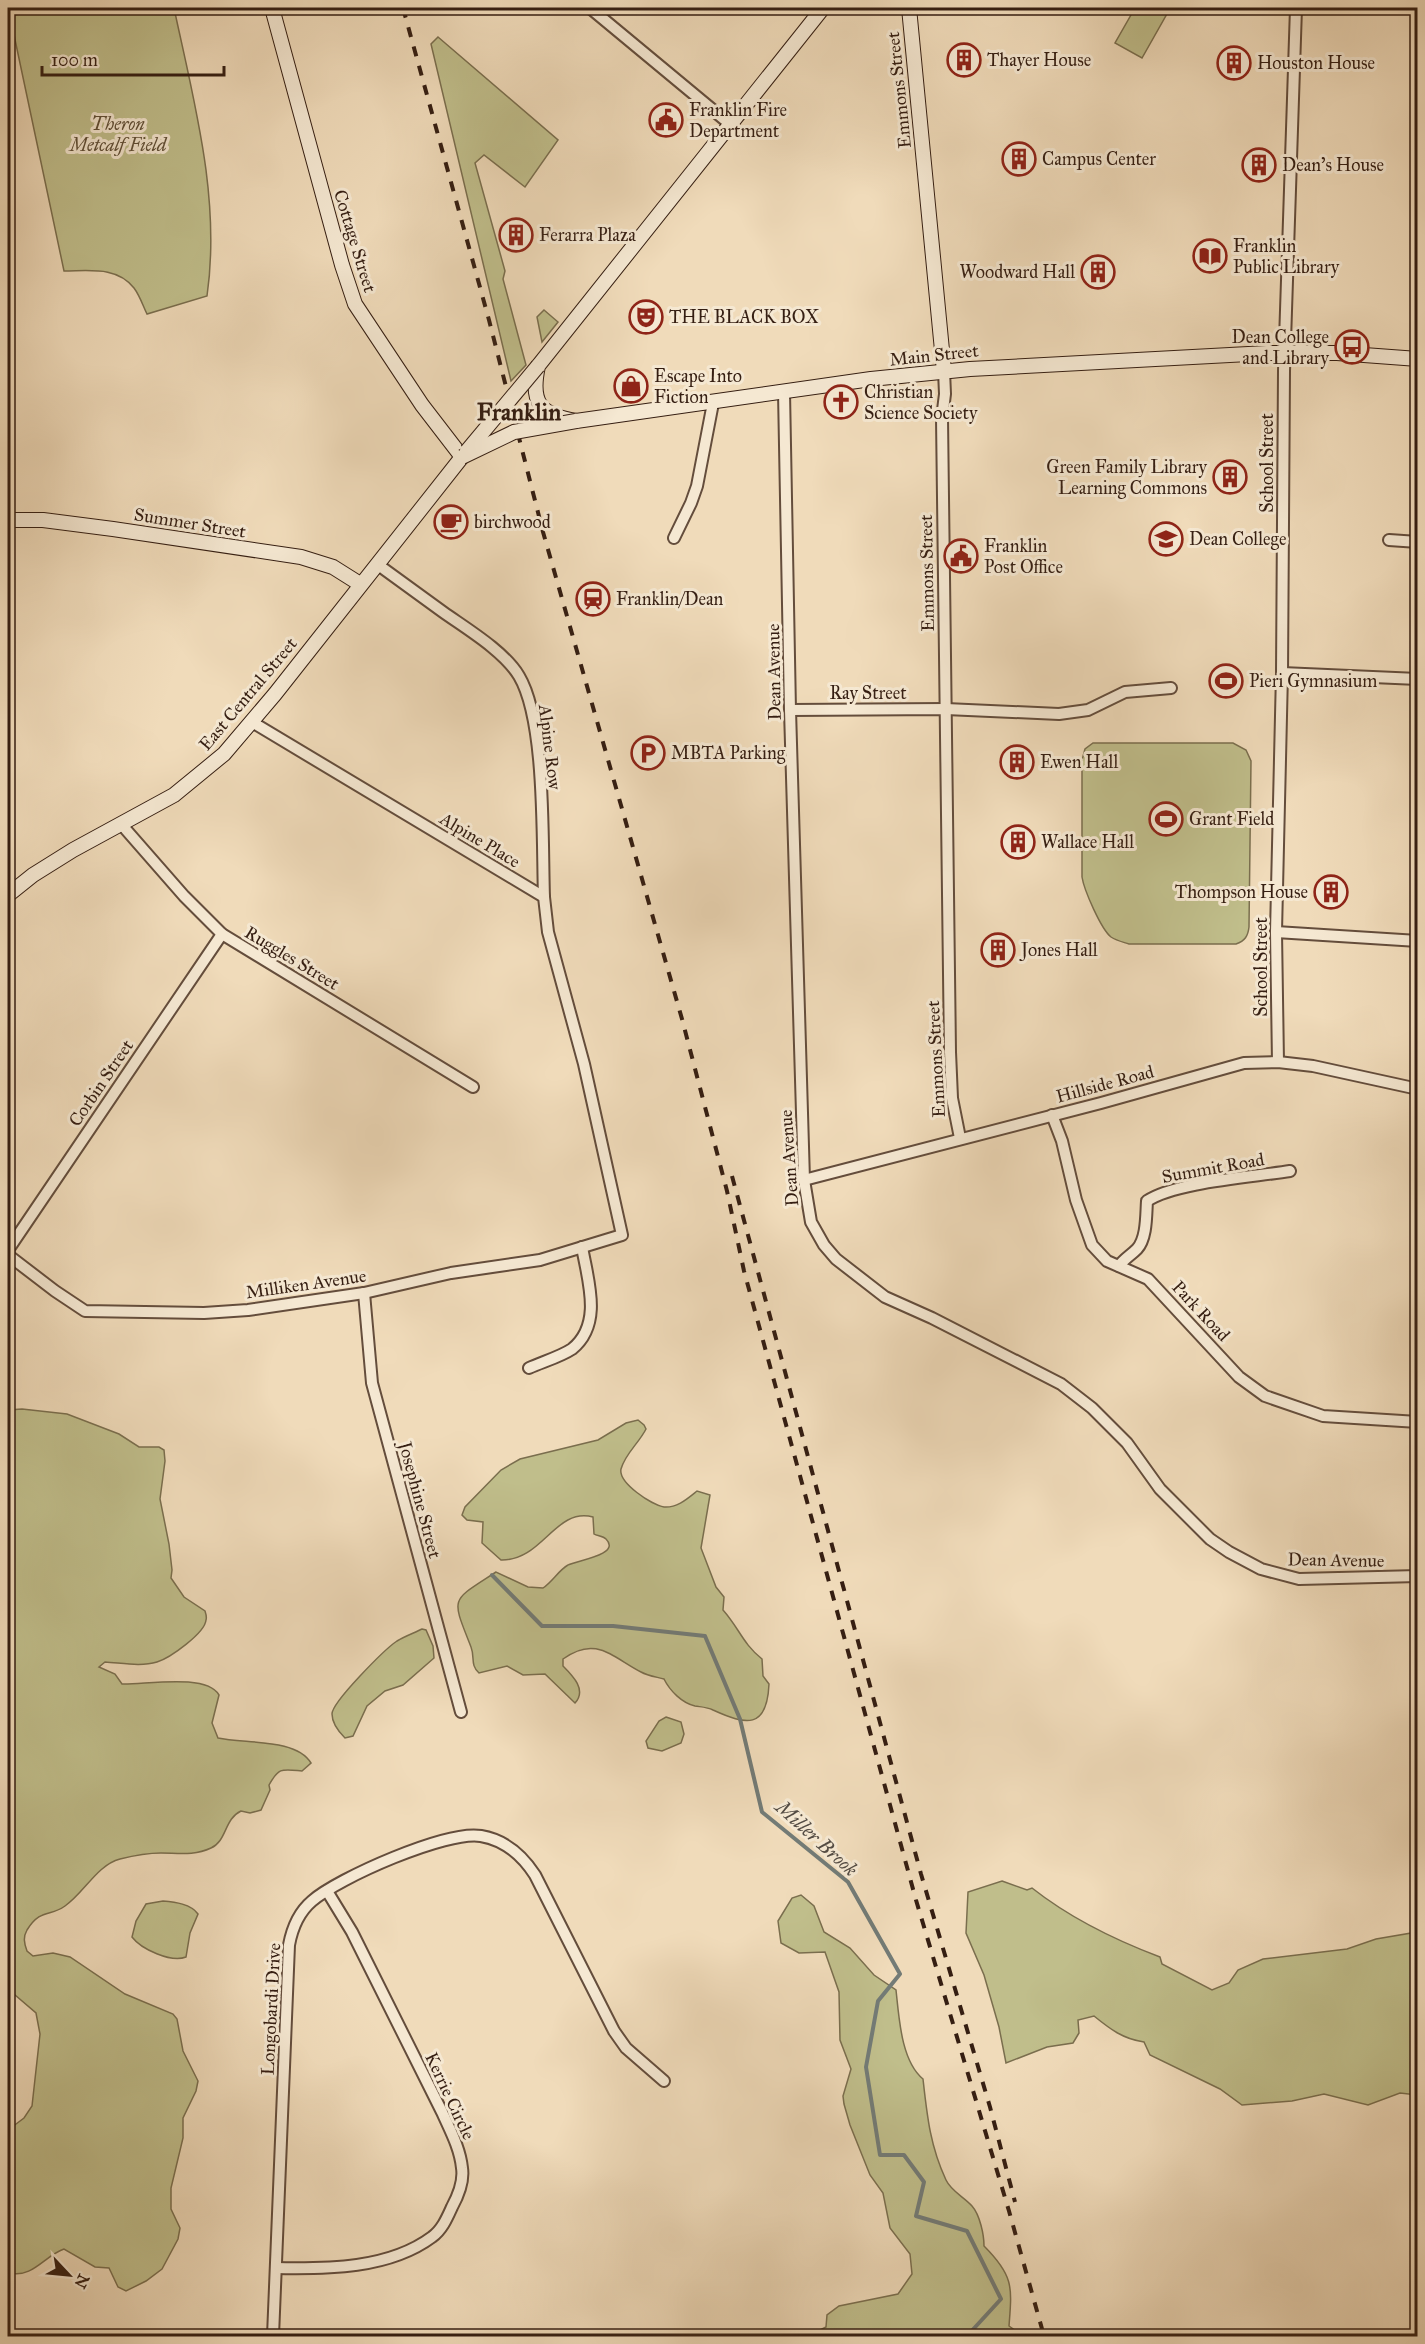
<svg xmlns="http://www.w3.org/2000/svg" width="1425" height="2344" viewBox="0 0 1425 2344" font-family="'IM FELL Great Primer',serif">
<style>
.green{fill:#c0be8b;stroke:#7a6e4e;stroke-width:1.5}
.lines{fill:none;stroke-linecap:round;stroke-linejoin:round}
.stream{stroke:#737b76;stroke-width:4}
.street-casing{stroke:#644d3c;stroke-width:14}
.secondary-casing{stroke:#351e12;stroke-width:16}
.street{stroke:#f5e8d2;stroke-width:10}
.secondary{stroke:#f5e8d2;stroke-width:14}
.rail{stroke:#351e12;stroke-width:4;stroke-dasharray:10 10;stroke-linecap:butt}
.secondary-bridge-casing{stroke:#351e12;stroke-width:16;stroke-linecap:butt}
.secondary-bridge{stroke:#f5e8d2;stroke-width:14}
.labels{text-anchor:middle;stroke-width:6;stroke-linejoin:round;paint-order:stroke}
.poi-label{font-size:18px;fill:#351e12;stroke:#f5e8d2;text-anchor:start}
.street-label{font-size:18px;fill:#351e12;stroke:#f5e8d2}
.park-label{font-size:18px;font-style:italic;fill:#5f4e36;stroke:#f5e8d2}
.water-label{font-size:20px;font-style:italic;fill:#544c44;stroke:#f5e8d2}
.district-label{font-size:24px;font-weight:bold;fill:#351e12;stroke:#f5e8d2}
</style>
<rect width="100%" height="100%" fill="#f0dbba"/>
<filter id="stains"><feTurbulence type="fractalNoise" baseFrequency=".00333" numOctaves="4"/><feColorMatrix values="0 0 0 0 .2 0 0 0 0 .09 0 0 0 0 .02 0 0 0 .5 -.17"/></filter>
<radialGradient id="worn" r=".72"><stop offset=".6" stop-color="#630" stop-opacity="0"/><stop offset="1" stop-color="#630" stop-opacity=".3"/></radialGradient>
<g class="green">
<path d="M46,8H174C194,102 221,199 207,296L147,314C143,306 140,296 134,288C117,266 89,271 64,271L10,16Z"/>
<path d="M1135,8H1160L1168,12L1142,58L1115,43Z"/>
<path d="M438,37L558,140L525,187L484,155L475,163L505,271L503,279L526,365L511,381L431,44Z"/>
<path d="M544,310L558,322L542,342L537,317Z"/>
<path d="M1093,743H1233L1246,750L1251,761L1249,927C1248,936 1245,941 1236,944H1129C1123,942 1117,941 1111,937C1101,929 1084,890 1082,877V760L1085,749Z"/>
<path d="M22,1409L67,1414L119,1434L139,1447H159L164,1450L165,1461L160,1499L169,1544L172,1570L171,1578L184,1597L205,1611C206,1614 207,1617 206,1620C205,1633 170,1658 157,1662C141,1667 122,1663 105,1662L99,1667L115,1674L122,1684C144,1685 206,1673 219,1695L212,1723L218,1738C245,1744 296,1738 311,1763L302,1771C282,1769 279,1767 269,1785L270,1790L261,1810L250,1813L241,1811C224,1819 227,1841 211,1848C194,1856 178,1853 161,1853C149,1853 132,1856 120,1859C97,1865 84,1893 65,1906C50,1917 41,1908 27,1930C23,1937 24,1943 27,1951L33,1956L53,1953L70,1957L125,1994L173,2014L177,2019L183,2051L198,2081L196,2091L183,2118V2138L171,2188V2209L180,2228L178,2239L162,2269L146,2281L126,2291L118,2287L109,2268L95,2267L64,2249C44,2256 33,2278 10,2273C6,2264 11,2254 8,2244V2130L24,2118L32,2106L40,2034L36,2013L8,1989V1410Z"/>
<path d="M638,1420L644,1425L646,1429C639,1443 625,1454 621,1469C618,1483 652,1505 664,1507C677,1508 687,1499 697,1491L710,1495L701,1548L716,1587L724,1597L723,1610C739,1628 743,1644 762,1659L763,1676L769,1684C767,1730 746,1725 713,1710C707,1707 701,1707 695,1706C682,1703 670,1691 664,1679C657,1677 648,1676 641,1672C612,1657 596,1635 563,1659V1666C573,1676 587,1690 575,1703L545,1674L523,1675L507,1666L479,1673C470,1665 475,1657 471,1647C451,1596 450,1602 496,1572L528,1587L543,1588C552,1582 559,1570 568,1565C574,1561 622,1555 606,1539C603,1536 597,1536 594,1534L593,1517C555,1507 543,1561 501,1560L482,1543L483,1522L467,1520L462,1515L465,1507L501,1470L520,1459L598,1440L626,1423Z"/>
<path d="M422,1629L426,1630L433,1646L434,1658L403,1685L385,1691L367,1706L353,1736L345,1738C339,1732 332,1724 332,1714C332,1702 385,1649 397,1641C405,1636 414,1633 422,1629Z"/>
<path d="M666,1717L681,1722L684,1734L681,1743L662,1751L648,1748L646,1741L659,1721Z"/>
<path d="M1002,1881L1027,1890L1032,1888C1070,1918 1115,1940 1160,1957L1162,1964L1212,1990L1229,1983L1238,1970L1263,1959L1347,1949L1376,1939L1411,1933L1417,1917V1997L1412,2020L1414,2029L1417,2030V2095L1400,2093L1368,2105L1324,2094L1292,2101L1242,2105L1220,2089L1150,2055L1144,2042C1123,2039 1110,2029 1094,2016L1078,2020L1079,2033L1073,2043L1047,2047L1006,2063L999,2027L984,1975L966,1933L968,1892Z"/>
<path d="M801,1895L814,1906L824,1932L850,1948L874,1975L896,1990C899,2017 901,2061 923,2079C927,2115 930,2146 946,2180C951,2191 964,2197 972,2206C980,2215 984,2235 984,2246C1014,2276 1012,2287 1009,2326L1023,2336H808L826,2327L827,2315L839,2306L898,2294L912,2274L910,2254L890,2228L883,2193L870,2175L850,2125L844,2104L843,2096L851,2069L840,2040L839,1992L825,1952L799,1953L781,1943L778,1921L792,1898Z"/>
<path d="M163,1901C175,1902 191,1904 198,1914L190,1933L186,1957C171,1963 141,1949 132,1937L136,1921L146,1904Z"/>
</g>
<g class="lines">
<path class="stream" d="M492,1575L542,1626H613L705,1636L740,1719L762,1812L848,1882L900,1974L878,2001L866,2067L880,2155H904L924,2182L916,2216L967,2231L1001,2299L967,2336"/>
<defs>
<g id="street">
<path d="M590,8L731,125"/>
<path d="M944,371L945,394L942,418L950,1052L952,1098L960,1138"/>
<path d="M784,392L790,710L804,1180L811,1222L824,1245L836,1259L885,1297L932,1318L1061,1384L1092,1408L1127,1443L1160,1489L1210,1539L1229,1552L1261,1569L1299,1579L1418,1576"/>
<path d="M674,538L691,503L697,486L713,403"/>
<path d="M1389,540L1418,542"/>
<path d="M377,564C399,580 421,596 443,612C467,629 504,651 519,676C546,721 542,842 544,897"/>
<path d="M1282,673L1418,679"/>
<path d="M790,710L946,709L1059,714L1088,710L1125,692L1171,688"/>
<path d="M121,824L184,896L222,934L473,1087"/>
<path d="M1276,932L1418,941"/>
<path d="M1278,1062L1276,932L1282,673L1284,371L1296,8"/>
<path d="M1052,1115L1062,1141L1076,1200L1092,1245L1107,1261L1148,1279L1239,1377L1265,1396L1323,1416L1418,1422"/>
<path d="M804,1180L1101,1103L1244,1063L1278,1062L1313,1066L1418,1089"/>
<path d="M8,1250L222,934"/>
<path d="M8,1255L55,1291L85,1311L204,1313L248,1310L364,1293L451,1273L540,1260L622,1235L584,1064L548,932L544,897L252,722"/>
<path d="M1119,1266C1124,1259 1130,1256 1137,1249C1147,1238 1146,1215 1147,1201C1175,1182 1254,1177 1290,1171"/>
<path d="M364,1293L372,1383L461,1712"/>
<path d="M529,1368C542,1362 560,1357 572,1349C603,1324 588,1281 582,1247"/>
<path d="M276,2268C327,2269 389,2269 432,2237C442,2230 447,2218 452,2207C458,2196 464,2181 462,2168C460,2148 450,2130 442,2112L352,1932L327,1891"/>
<path d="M273,2336L289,1945C292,1929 299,1912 312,1901C338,1878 447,1830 481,1836C505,1840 522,1855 535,1875L614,2031L626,2048L664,2081"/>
</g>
<g id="secondary">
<path d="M823,8L538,366C530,403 540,415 576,421L871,379L970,369L1267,353H1337L1418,359"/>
<path d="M909,8L944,371"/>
<path d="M8,520H43L113,529L301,557L333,567L360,584"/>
<path d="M8,895L33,875L73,850L174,795L224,754L275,694L462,457L422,405L355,304L342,265L272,8"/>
</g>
</defs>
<use href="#street" class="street-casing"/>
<use href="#secondary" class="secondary-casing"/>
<use href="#street" class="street"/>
<use href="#secondary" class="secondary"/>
<g class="rail">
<path d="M403,8L489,320L543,532L682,1019L727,1191L744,1271L916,1900L1009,2211L1044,2336"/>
<path d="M732,1176L921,1874L990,2107L1015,2202"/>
</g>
<defs>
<g id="secondary-bridge">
<path d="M467,451L538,366"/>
<path d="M462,457L514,432L576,421"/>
</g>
</defs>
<use href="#secondary-bridge" class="secondary-bridge-casing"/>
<use href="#secondary-bridge" class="secondary-bridge"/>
</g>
<defs>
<symbol id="building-ring" viewBox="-11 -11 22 22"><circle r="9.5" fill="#f5e8d2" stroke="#8f2418" stroke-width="1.5"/><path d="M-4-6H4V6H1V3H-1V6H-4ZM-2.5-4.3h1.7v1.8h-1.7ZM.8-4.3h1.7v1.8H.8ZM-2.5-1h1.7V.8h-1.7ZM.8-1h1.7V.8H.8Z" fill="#8f2418"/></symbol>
<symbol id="civic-ring" viewBox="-11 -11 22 22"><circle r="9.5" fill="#f5e8d2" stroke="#8f2418" stroke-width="1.5"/><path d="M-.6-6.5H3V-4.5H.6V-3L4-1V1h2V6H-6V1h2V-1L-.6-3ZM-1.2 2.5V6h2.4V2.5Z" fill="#8f2418"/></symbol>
<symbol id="library-ring" viewBox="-11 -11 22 22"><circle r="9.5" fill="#f5e8d2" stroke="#8f2418" stroke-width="1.5"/><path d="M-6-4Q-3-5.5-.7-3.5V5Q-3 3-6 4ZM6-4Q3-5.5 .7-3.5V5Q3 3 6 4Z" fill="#8f2418"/></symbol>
<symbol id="theatre-ring" viewBox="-11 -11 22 22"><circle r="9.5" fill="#f5e8d2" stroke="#8f2418" stroke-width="1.5"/><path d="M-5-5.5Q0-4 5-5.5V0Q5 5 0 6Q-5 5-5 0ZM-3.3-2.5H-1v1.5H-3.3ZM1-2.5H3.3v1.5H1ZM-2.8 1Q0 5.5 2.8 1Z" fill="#8f2418"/></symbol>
<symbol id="bus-ring" viewBox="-11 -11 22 22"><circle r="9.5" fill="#f5e8d2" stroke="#8f2418" stroke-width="1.5"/><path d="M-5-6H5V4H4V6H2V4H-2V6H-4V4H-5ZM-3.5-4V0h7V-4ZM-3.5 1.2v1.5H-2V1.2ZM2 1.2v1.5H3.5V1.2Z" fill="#8f2418"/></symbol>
<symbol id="shop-ring" viewBox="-11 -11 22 22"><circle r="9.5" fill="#f5e8d2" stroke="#8f2418" stroke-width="1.5"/><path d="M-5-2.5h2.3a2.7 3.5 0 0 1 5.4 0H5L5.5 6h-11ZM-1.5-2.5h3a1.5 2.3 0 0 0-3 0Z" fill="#8f2418"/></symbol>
<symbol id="church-ring" viewBox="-11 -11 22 22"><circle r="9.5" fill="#f5e8d2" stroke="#8f2418" stroke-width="1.5"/><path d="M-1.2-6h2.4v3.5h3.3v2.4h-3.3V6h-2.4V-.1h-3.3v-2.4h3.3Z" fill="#8f2418"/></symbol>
<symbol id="cafe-ring" viewBox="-11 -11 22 22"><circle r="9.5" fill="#f5e8d2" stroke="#8f2418" stroke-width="1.5"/><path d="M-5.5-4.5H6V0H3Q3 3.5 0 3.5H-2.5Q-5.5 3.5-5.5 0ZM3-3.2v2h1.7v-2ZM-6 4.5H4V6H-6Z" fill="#8f2418"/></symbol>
<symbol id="university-ring" viewBox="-11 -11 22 22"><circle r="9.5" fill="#f5e8d2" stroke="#8f2418" stroke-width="1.5"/><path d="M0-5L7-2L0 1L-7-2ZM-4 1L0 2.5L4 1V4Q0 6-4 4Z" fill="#8f2418"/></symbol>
<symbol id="station-ring" viewBox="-11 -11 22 22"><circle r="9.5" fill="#f5e8d2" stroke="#8f2418" stroke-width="1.5"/><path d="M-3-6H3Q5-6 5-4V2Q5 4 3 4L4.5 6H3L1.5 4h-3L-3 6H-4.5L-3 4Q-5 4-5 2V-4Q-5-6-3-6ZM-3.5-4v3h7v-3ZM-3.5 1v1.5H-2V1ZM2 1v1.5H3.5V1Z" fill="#8f2418"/></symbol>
<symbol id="stadium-ring" viewBox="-11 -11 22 22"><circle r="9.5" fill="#f5e8d2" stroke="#8f2418" stroke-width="1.5"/><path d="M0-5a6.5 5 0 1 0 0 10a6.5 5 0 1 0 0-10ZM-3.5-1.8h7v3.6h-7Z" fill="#8f2418"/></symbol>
<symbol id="parking-ring" viewBox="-11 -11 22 22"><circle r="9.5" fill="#f5e8d2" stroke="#8f2418" stroke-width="1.5"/><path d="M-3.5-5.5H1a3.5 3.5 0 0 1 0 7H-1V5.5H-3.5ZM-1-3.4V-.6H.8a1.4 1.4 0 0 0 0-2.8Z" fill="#8f2418"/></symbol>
</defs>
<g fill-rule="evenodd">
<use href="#building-ring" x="945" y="41" width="38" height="38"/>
<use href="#building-ring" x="1215" y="44" width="38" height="38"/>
<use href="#civic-ring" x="647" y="101" width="38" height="38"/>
<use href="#building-ring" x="1000" y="140" width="38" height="38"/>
<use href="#building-ring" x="1240" y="146" width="38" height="38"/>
<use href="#building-ring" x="497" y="216" width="38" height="38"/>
<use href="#library-ring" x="1191" y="237" width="38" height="38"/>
<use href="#building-ring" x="1079" y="253" width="38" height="38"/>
<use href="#theatre-ring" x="627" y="298" width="38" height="38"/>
<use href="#bus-ring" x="1333" y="328" width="38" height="38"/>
<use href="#shop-ring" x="612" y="367" width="38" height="38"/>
<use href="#church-ring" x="822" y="383" width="38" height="38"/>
<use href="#building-ring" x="1211" y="458" width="38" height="38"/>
<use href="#cafe-ring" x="432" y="503" width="38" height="38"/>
<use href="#university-ring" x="1147" y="520" width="38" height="38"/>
<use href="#civic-ring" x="942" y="537" width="38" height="38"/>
<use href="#station-ring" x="574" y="580" width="38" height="38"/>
<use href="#stadium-ring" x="1207" y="662" width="38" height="38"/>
<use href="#parking-ring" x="629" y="734" width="38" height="38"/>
<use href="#building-ring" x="998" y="743" width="38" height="38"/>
<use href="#stadium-ring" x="1147" y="800" width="38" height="38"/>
<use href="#building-ring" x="999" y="823" width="38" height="38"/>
<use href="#building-ring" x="1312" y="873" width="38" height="38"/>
<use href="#building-ring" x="979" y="931" width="38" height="38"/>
</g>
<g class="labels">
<g class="poi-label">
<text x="987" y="66">Thayer House</text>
<text x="1257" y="69">Houston House</text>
<text x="689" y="116">Franklin Fire<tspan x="689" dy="21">Department</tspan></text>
<text x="1042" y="165">Campus Center</text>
<text x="1282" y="171">Dean's House</text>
<text x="539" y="241">Ferarra Plaza</text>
<text x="1233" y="252">Franklin<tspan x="1233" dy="21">Public Library</tspan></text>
<text x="1075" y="278" text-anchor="end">Woodward Hall</text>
<text x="669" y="323">THE BLACK BOX</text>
<text x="1329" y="343" text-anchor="end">Dean College<tspan x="1329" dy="21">and Library</tspan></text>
<text x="654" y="382">Escape Into<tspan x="654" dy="21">Fiction</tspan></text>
<text x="864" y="398">Christian<tspan x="864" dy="21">Science Society</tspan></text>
<text x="1207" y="473" text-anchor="end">Green Family Library<tspan x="1207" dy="21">Learning Commons</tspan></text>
<text x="474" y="528">birchwood</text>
<text x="1189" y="545">Dean College</text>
<text x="984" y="552">Franklin<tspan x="984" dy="21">Post Office</tspan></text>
<text x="616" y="605">Franklin/Dean</text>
<text x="1249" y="687">Pieri Gymnasium</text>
<text x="671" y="759">MBTA Parking</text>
<text x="1040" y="768">Ewen Hall</text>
<text x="1189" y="825">Grant Field</text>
<text x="1041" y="848">Wallace Hall</text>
<text x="1308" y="898" text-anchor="end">Thompson House</text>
<text x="1021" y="956">Jones Hall</text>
</g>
<g class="street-label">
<text transform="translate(899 90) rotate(-96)" y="6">Emmons Street</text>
<text transform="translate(355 241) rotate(73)" y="6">Cottage Street</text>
<text transform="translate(934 355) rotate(-6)" y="6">Main Street</text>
<text transform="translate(1267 463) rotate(-90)" y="6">School Street</text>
<text transform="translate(190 523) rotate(9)" y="6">Summer Street</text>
<text transform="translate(927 573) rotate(-91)" y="6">Emmons Street</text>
<text transform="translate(774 672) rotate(-91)" y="6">Dean Avenue</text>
<text x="868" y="699">Ray Street</text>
<text transform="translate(248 694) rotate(-50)" y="6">East Central Street</text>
<text transform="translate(550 747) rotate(83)" y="6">Alpine Row</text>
<text transform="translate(480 840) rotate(31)" y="6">Alpine Place</text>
<text transform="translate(292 958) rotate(31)" y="6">Ruggles Street</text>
<text transform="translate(1261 967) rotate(-90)" y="6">School Street</text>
<text transform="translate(936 1059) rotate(-93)" y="6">Emmons Street</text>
<text transform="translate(101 1083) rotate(-56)" y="6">Corbin Street</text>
<text transform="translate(1105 1084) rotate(-15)" y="6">Hillside Road</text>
<text transform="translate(789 1158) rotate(-94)" y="6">Dean Avenue</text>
<text transform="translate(1213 1168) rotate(-10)" y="6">Summit Road</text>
<text transform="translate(306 1284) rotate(-8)" y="6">Milliken Avenue</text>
<text transform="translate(1201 1311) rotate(47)" y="6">Park Road</text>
<text transform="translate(420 1500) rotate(75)" y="6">Josephine Street</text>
<text transform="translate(1336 1560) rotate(1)" y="6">Dean Avenue</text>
<text transform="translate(271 2009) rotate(-87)" y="6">Longobardi Drive</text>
<text transform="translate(450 2096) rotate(65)" y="6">Kerrie Circle</text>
</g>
<g class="park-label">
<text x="118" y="130">Theron<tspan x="118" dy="21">Metcalf Field</tspan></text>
</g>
<g class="water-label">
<text transform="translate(817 1838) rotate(42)" y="7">Miller Brook</text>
</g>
<g class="district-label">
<text x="519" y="420">Franklin</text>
</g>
</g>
<rect width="1425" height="2344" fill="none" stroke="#f0dbba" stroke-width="30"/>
<rect x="9" y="9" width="1407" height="2326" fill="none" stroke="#351e12" stroke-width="3"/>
<rect x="15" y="15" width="1395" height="2314" fill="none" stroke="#351e12" stroke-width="1.5"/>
<g transform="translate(69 2275) rotate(116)" stroke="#f5e8d2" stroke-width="4.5" paint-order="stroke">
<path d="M0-4.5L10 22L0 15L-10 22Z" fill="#351e12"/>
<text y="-9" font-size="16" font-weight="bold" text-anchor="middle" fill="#351e12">N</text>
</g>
<path d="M42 66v9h182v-9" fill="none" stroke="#351e12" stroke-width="3"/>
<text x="51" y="66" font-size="18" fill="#351e12" stroke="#f5e8d2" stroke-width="4.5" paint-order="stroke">100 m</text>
<rect width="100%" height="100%" filter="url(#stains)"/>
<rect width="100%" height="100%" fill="url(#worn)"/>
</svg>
